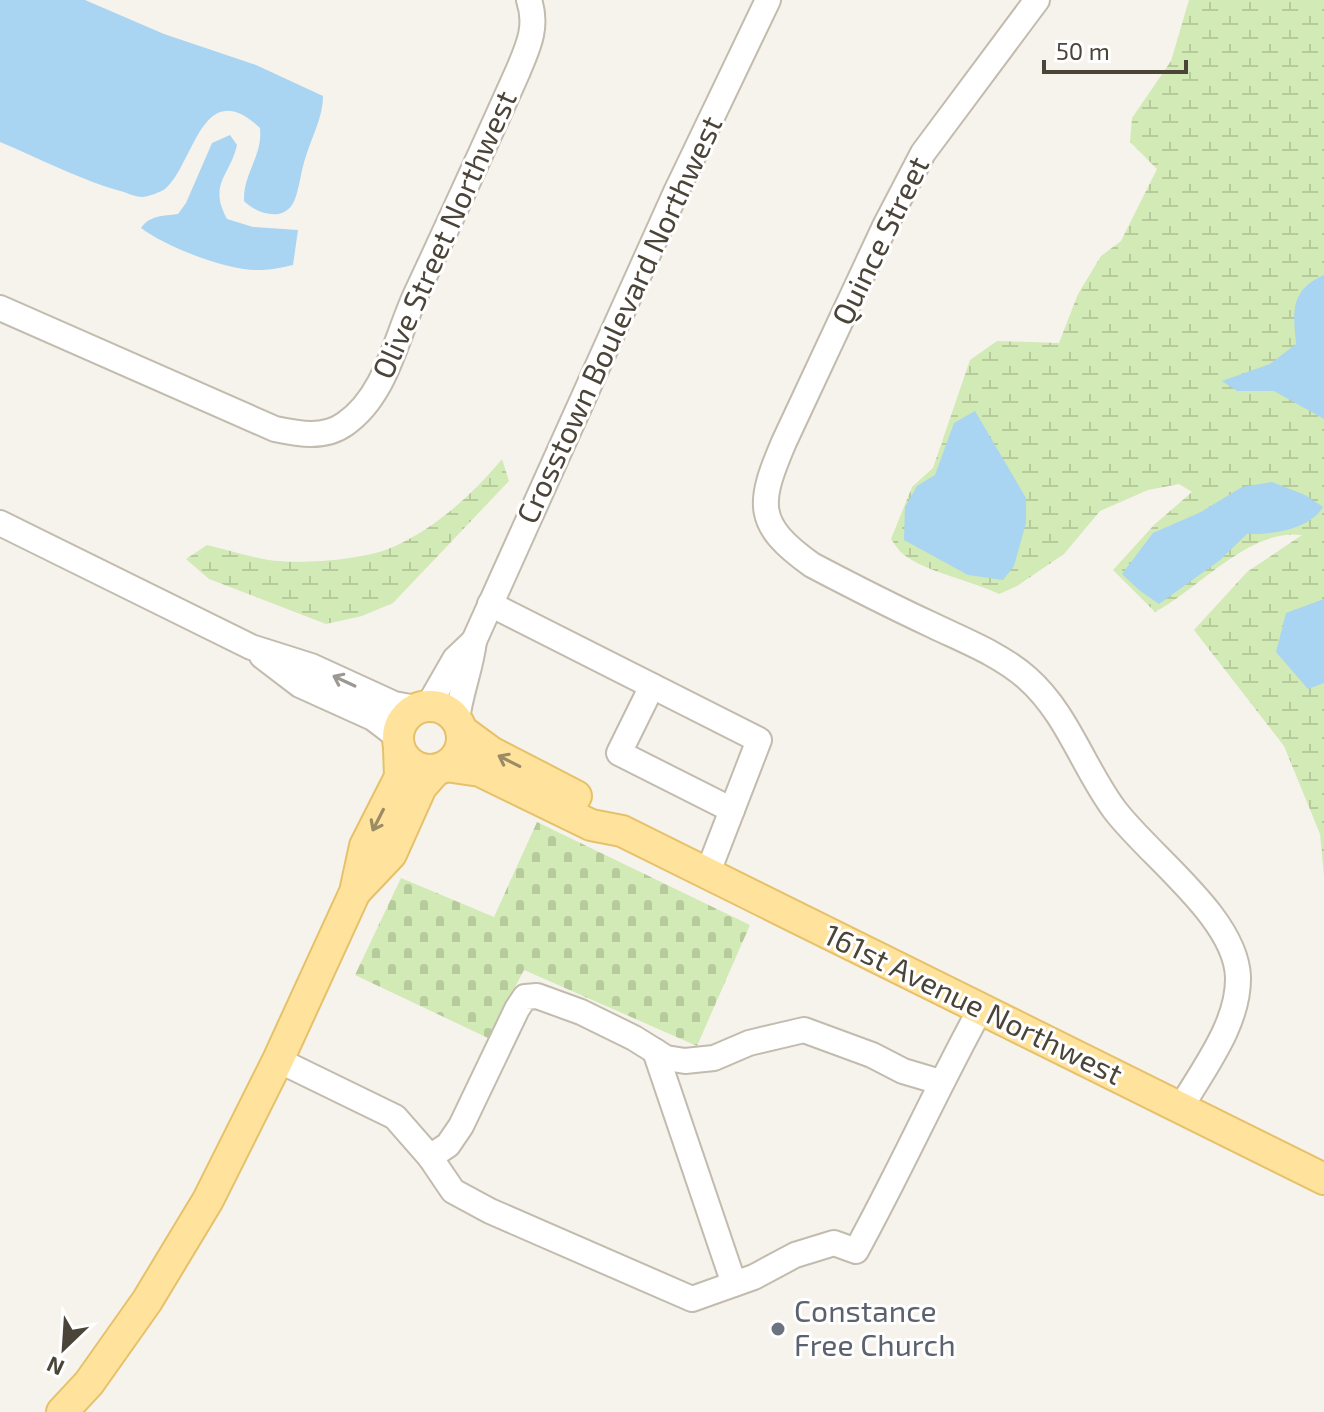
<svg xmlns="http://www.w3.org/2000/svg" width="1324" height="1412" viewBox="0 0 1324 1412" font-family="'Exo 2',sans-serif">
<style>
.wetland{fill:url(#wetland-marsh)}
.cemetery{fill:url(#cemetery-stones)}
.water{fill:#a9d4f2}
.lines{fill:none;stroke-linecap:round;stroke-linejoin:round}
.minor-casing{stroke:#c2bbae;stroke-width:28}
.major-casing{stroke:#e6c16a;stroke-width:34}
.minor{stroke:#fff;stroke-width:24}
.major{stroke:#ffe39c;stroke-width:30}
.oneway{stroke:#9c9892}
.oneway2{stroke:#9c8c66}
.worship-dot{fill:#6b7280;stroke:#fff;stroke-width:3}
.labels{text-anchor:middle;stroke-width:6;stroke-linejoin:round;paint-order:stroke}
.street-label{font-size:30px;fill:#4b4439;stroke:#fff}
.worship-label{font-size:30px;fill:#5b616d;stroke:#fff;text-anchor:start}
</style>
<defs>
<pattern id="wetland-marsh" width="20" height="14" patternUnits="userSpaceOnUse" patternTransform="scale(2)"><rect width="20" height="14" fill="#d2eab5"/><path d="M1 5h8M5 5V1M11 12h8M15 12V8" fill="none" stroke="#b6ca9c"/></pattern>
<pattern id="cemetery-stones" width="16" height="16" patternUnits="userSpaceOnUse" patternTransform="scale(2)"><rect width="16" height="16" fill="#d2eab5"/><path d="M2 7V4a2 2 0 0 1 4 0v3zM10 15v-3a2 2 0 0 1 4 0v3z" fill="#b6ca9c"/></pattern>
</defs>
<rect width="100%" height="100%" fill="#f6f3ec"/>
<g class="wetland">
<path d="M1189,0H1324V876L1320,834L1284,746L1194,630L1247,572L1302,535C1249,528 1199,589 1155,612L1113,570L1154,525L1192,492L1179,484L1148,490L1100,511L1064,554L1017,586L999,594C971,580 925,572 903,554C898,550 894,543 891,539L912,487L933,468L970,360L997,341L1059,343L1078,294L1101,256L1121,241L1157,169L1130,142L1132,118L1171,61Z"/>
<path d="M502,459L509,481L393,603L362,616L326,624L209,579L186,559L207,545C230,550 255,559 278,561C308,564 367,559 393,547C436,528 473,494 502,459Z"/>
</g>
<path class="cemetery" d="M537,822L750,925L697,1046L524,970L488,1038L355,975L401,878L494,917Z"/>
<g class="water">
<path d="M0,0H85L164,34L256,65L323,96C323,117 312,136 306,156C301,170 300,185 295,199C286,223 258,215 244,201C243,173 263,156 260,128C202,73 194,165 165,189C161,192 147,197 142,197C137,197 129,194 124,192C82,181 41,159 0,142Z"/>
<path d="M230,135L237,145C230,176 208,184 227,219L253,227L298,230L293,265C283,267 272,270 261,270C230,272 166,247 141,228C150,215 163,216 178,214L186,203L212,143Z"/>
<path d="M1324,275V419L1274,391H1237L1222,381L1270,364L1296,344C1293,311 1290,290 1324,275Z"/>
<path d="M975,411L1026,498V523L1014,566L1003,580L968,575L904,540L905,507L917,486L935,475L954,423Z"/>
<path d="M1272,482L1305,495L1323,507C1310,529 1272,535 1247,534L1220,560L1159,604L1139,590L1122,574L1153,533L1201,512L1242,487Z"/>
<path d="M1324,599V683L1308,689L1276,652L1286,613Z"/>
</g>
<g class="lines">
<defs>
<g id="minor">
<path d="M1037,0L923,153L885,226L784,442C758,503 754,524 812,565C852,586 891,606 932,625C963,640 1000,654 1027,678C1067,713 1083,767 1114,809C1148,855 1236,917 1238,977C1239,1024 1203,1069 1180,1109"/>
<path d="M0,308L275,429C299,434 324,439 345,424C387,395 396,336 417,292C451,219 485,145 518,71C528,47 538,27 529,0"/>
<path d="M0,523L251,647L311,666L394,704L416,708"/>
<path d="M490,604L759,740L708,872"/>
<path d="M262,656L300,685L373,718L398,737"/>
<path d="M652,686L619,753L732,810"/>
<path d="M428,706L455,659L474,641"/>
<path d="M457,720C460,693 471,668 474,641L676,192L768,0"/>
<path d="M655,1051L734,1284"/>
<path d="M278,1060L395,1117L430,1157L453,1191L490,1211L692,1299L754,1277L795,1255L834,1243L856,1251C900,1171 937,1088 981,1008"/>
<path d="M430,1157L448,1145L461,1126L517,1009L525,997L537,996L581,1012L634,1038L666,1058L685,1061L714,1058L749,1043L804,1030L872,1055L903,1071L940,1082"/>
</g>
<g id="major">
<circle cx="430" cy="738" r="32"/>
<path d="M461,730L491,752L576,796"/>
<path d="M446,766L480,771L591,825L622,831L1324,1179"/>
<path d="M356,891L391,854L421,787L436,770"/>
<path d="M62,1412L89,1383L147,1301L208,1200L278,1060L355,892L365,846L400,777L399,748"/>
</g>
</defs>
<use href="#minor" class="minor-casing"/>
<use href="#major" class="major-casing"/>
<use href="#minor" class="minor"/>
<use href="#major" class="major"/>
</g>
<defs><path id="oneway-shaft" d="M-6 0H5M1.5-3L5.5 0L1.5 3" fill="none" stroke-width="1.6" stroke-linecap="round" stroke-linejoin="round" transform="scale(2)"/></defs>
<use class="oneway" href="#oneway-shaft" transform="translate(344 681) rotate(-155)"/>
<g class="oneway2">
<use href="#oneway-shaft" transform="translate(509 761) rotate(-153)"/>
<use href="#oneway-shaft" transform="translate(378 820) rotate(117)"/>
</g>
<circle class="worship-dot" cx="778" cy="1329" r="8"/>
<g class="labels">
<g class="street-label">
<text transform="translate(445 235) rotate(-66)" y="10">Olive Street Northwest</text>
<text transform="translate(881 241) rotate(-64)" y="10">Quince Street</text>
<text transform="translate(620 320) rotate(-65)" y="10">Crosstown Boulevard Northwest</text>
<text transform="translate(973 1005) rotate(26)" y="10">161st Avenue Northwest</text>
</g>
<g class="worship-label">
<text x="794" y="1322">Constance<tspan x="794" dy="34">Free Church</tspan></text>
</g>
</g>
<g transform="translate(64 1348) rotate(205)" stroke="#ffffff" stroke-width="6" paint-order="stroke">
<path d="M0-6L14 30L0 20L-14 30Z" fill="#4b4439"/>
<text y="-12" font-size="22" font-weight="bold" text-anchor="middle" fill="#4b4439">N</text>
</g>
<path d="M1044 60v12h142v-12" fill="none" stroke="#4b4439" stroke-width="4"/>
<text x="1056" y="60" font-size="24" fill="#4b4439" stroke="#ffffff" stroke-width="6" paint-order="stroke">50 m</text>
</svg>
